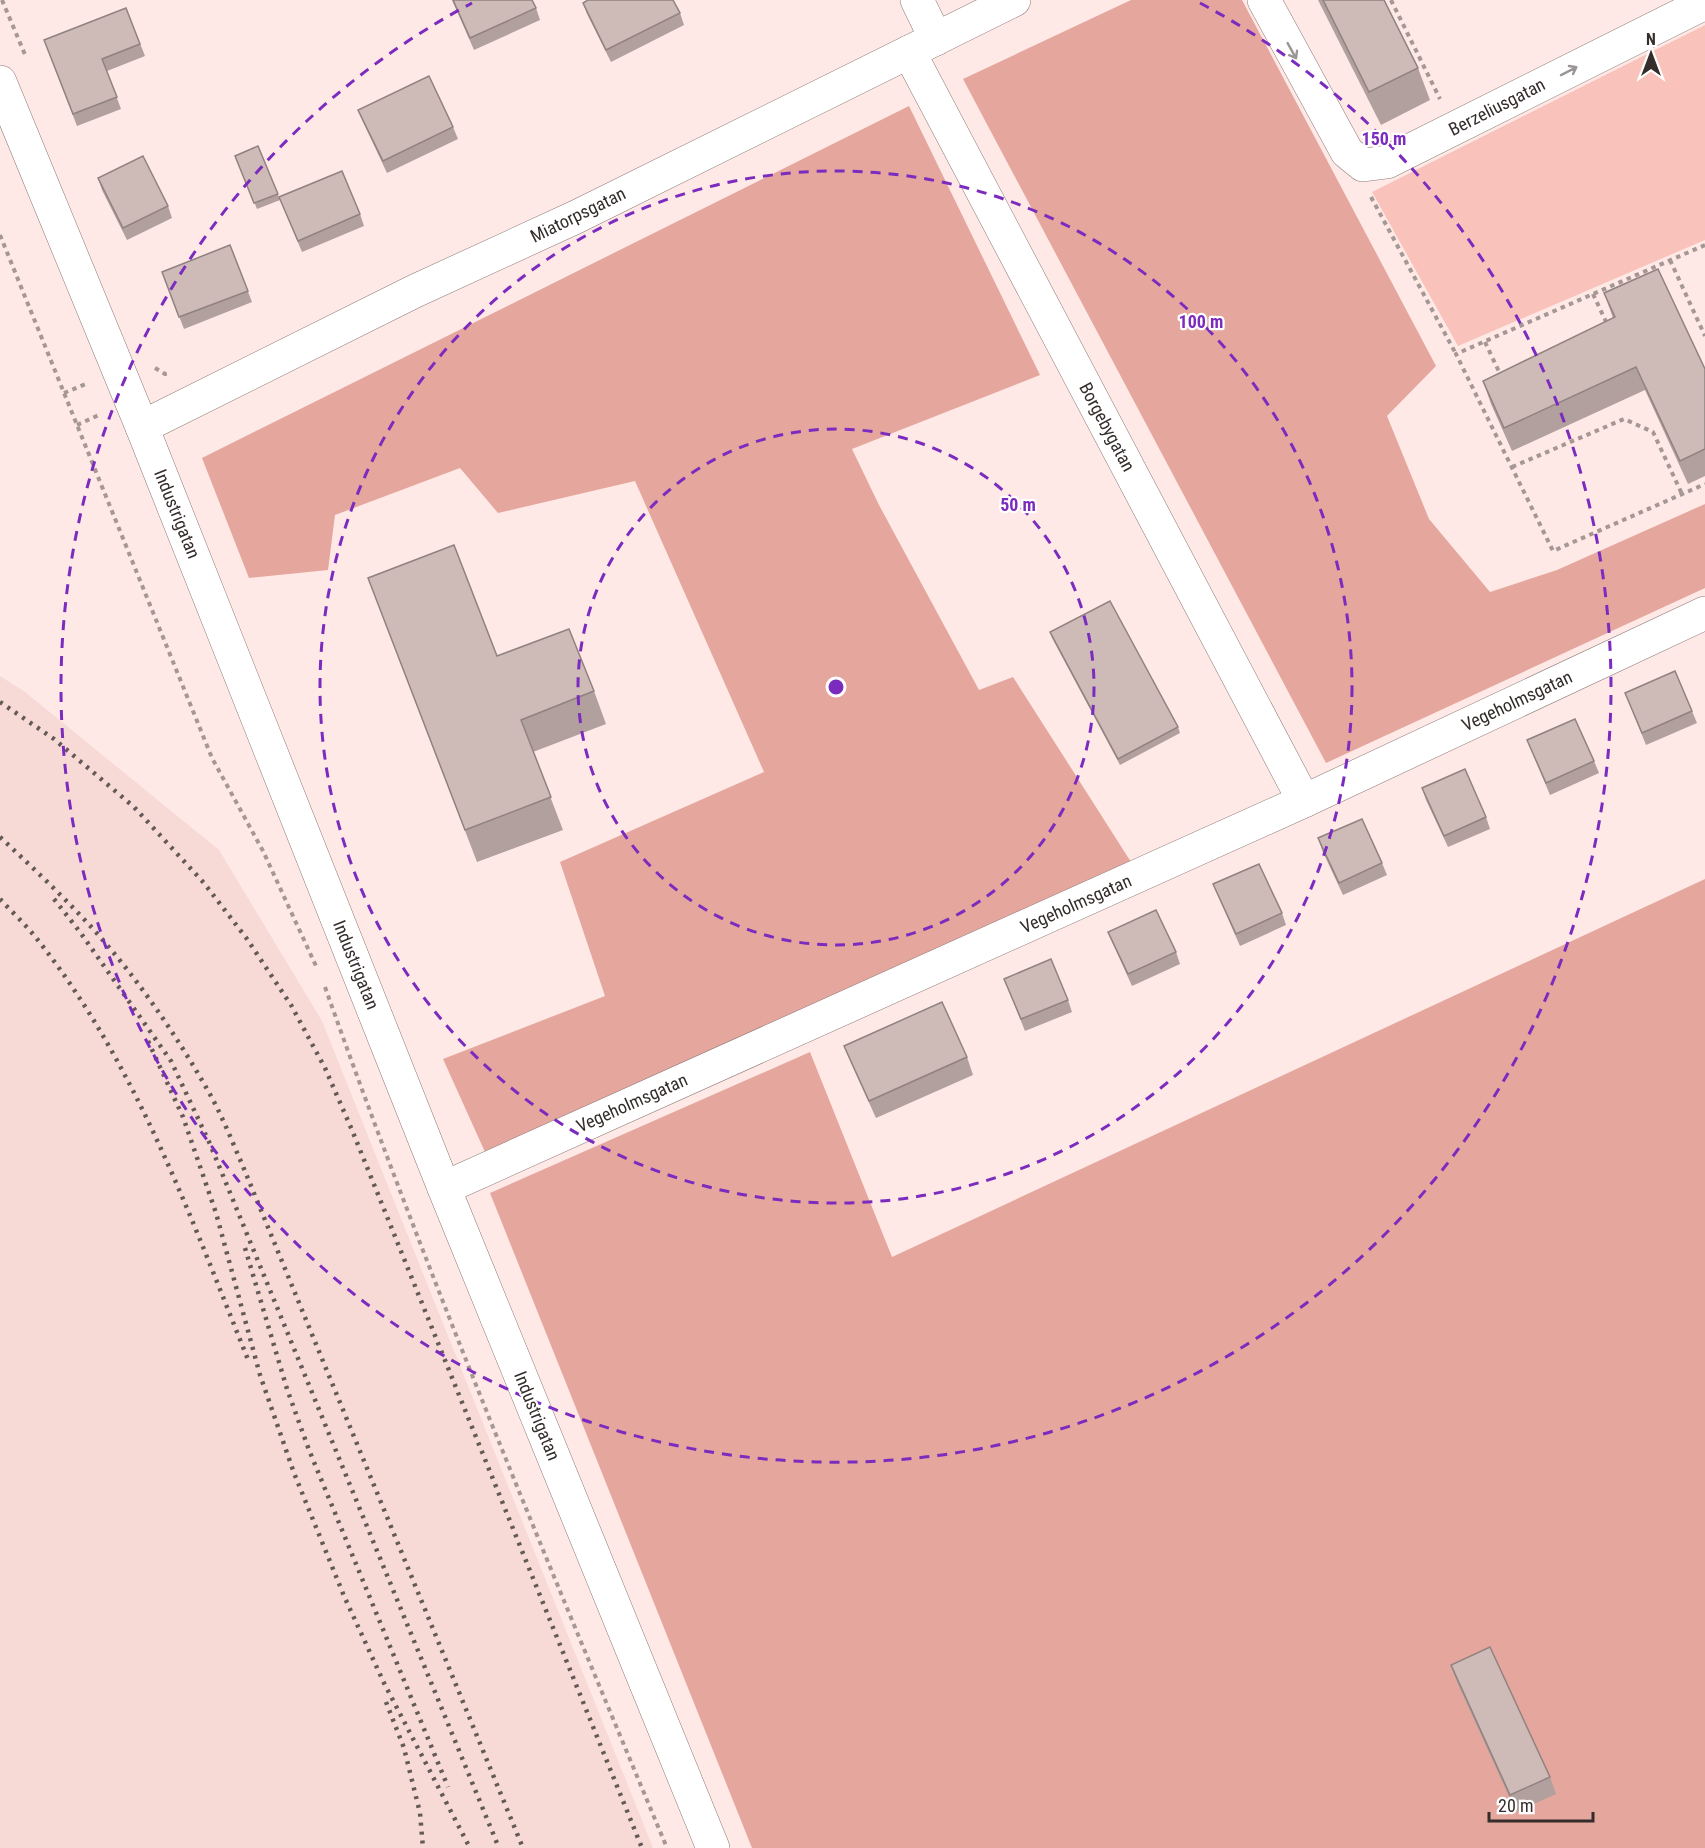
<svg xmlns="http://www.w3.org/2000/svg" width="1705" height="1848" viewBox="0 0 1705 1848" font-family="'Roboto Condensed',sans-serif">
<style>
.built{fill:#f7d9d6}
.green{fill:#f9c3bb}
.forest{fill:#e5a69d}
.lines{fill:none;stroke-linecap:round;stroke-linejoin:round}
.minor-casing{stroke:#8c7a77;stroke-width:34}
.tertiary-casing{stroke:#8c7a77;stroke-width:34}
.path{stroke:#a59794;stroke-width:4;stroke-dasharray:4.5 4.5;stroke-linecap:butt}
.minor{stroke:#fff;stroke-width:33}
.tertiary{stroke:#fff;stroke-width:33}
.rail{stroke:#635957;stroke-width:4.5;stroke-dasharray:3 6;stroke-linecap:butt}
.wall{fill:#b1a09d}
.building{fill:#cebab7;stroke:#908280;stroke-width:1.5}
.oneway{stroke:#9a9695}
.ring{fill:none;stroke:#7b2cbf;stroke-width:3;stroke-dasharray:10 8}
.labels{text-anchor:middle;stroke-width:4.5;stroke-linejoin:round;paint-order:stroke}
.street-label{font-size:18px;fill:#342d2b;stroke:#fff}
.centre{fill:#7b2cbf;stroke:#fff;stroke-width:3}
.ring-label{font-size:18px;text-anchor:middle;font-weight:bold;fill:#7b2cbf;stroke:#fff;stroke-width:4.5;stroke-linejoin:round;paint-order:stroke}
</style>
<rect width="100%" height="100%" fill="#fee9e6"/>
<path class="built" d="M0,676L25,692L219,850L322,1021L653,1848H0Z"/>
<path class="green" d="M1705,25V240L1458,346L1372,192Z"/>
<g class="forest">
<path d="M1131,0H1242L1436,366L1387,416L1429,519L1490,592L1557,570L1705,504V588L1326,763L963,79Z"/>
<path d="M909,106L1040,375L852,449L879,505L979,690L1013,677L1131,862L485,1152L443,1059L605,996L560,862L764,772L635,481L498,513L460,468L335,515L328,570L249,578L202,458Z"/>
<path d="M1705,879V1848H752L490,1193L810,1052L892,1257Z"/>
</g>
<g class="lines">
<defs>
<g id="minor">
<path d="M917,0L936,39"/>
<path d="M1264,0L1347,152L1363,165L1387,162L1705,3"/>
<path d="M909,52L1304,801"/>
<path d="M142,427L415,291L576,217L1014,0"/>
<path d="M444,1188L1304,801L1705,613"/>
</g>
<path id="tertiary" d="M0,82L142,427L444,1188L713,1848"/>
</defs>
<use href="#minor" class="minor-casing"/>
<use href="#tertiary" class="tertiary-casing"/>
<g class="path">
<path d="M2,0L26,57"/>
<path d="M1391,0L1440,99"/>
<path d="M1371,197L1456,354"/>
<path d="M0,235L212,758L263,851L316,966"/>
<path d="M1705,245L1456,354L1553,551L1705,484"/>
<path d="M1670,260L1705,336"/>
<path d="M1593,294L1608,326"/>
<path d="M1485,342L1501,376"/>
<path d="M155,368L165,374L170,373"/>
<path d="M64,393L88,383"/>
<path d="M77,425L101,414"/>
<path d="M1512,467L1624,419L1653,432L1682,494"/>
<path d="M325,987C428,1278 548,1563 667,1848"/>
</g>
<use href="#minor" class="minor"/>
<use href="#tertiary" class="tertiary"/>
<g class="rail">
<path d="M0,702L54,739L134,807L204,883L247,939L291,1005L325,1068L352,1130L642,1848"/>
<path d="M0,837C32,867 64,897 94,930C137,978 175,1033 207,1089C221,1113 231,1139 242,1164L523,1848"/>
<path d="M0,899C12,912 26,925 37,939C136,1063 190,1216 249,1362"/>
<path d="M54,899L80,932L171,1061L210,1144L499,1848"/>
<path d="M148,1041L183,1117L216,1213L260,1375L294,1473L344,1596L384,1683L470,1848"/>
<path d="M245,1248L287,1389L309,1450L448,1787"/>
<path d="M386,1702L404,1748L420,1813L423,1848"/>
</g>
</g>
<g class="wall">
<path d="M452,0L536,8L540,20L474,50Z"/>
<path d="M1318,0H1384L1418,68L1430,100L1381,125Z"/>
<path d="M583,3L680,13L684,25L611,62L587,14Z"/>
<path d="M126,8L145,56L107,71L121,109L77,126L44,40Z"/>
<path d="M358,110L453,127L458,139L387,173L363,122Z"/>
<path d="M258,146L280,200L257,209L235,156Z"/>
<path d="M98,178L168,206L172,218L127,240L102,190Z"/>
<path d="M279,197L360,214L364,226L302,252Z"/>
<path d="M230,245L252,302L184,329L162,272Z"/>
<path d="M1604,293L1705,369V476L1688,484L1645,390L1512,451L1491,404L1483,381L1613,318Z"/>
<path d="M368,578L497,656L594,691L606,724L533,752L563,830L477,862Z"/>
<path d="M1050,632L1178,727L1180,733L1120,765L1052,638Z"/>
<path d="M1625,693L1692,711L1697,723L1646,745Z"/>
<path d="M1527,740L1594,761L1599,773L1550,795Z"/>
<path d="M1422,788L1486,817L1490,829L1448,847L1426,800Z"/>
<path d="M1318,838L1382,863L1387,875L1343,895L1322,850Z"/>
<path d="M1213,884L1282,913L1286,925L1240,946L1218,896Z"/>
<path d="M1108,932L1176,952L1180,964L1132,986L1113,944Z"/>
<path d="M1004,979L1068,1000L1072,1012L1025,1031Z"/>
<path d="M844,1046L967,1057L973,1075L876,1118L851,1063Z"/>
<path d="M1451,1665L1550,1777L1556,1794L1516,1812L1457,1682Z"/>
</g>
<g class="building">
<path d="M453,0H532L536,8L470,38Z"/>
<path d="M588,0H673L680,13L606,50L583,3Z"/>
<path d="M1323,0H1384L1418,68L1369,92Z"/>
<path d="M126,8L140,44L102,59L117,97L73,114L44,40Z"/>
<path d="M429,76L453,127L383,161L358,110Z"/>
<path d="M258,146L278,194L254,203L235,156Z"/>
<path d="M143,156L168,206L123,228L98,178Z"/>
<path d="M342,171L360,214L298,241L279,197Z"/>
<path d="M230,245L248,291L179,317L162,272Z"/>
<path d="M1658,269L1705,369V449L1680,461L1636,367L1504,428L1483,381L1615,317L1604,293Z"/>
<path d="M454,545L497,656L569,629L594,691L521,720L551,797L465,830L368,578Z"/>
<path d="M1110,601L1178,727L1118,759L1050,632Z"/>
<path d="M1675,671L1692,711L1642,733L1625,693Z"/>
<path d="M1575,719L1594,761L1546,783L1527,740Z"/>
<path d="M1465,769L1486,817L1444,836L1422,788Z"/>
<path d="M1362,819L1382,863L1339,883L1318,838Z"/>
<path d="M1259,864L1282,913L1236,934L1213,884Z"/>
<path d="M1156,910L1176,952L1128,974L1108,932Z"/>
<path d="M1051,959L1068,1000L1021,1019L1004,979Z"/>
<path d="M942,1002L967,1057L869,1101L844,1046Z"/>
<path d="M1490,1647L1550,1777L1510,1795L1451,1665Z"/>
</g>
<defs><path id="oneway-shaft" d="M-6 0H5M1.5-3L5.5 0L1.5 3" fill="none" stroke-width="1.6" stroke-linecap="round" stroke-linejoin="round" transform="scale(1.5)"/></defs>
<g class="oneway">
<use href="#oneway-shaft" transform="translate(1292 51) rotate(61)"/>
<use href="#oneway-shaft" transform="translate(1569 71) rotate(-27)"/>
</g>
<g class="ring">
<circle cx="836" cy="687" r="258"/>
<circle cx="836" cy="687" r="516"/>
<path d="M1200 3A775 775 0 1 1 472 3"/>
</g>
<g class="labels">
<g class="street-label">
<text transform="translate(1497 107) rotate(-27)" y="6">Berzeliusgatan</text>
<text transform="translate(578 215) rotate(-26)" y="6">Miatorpsgatan</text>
<text transform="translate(1107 427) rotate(62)" y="6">Borgebygatan</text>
<text transform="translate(177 514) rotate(68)" y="6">Industrigatan</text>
<text transform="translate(1517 701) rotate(-25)" y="6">Vegeholmsgatan</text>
<text transform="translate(1076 904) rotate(-24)" y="6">Vegeholmsgatan</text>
<text transform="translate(356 965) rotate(68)" y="6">Industrigatan</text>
<text transform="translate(632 1103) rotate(-24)" y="6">Vegeholmsgatan</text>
<text transform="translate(537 1416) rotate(68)" y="6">Industrigatan</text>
</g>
</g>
<circle cx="836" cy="687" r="9" class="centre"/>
<g class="ring-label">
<text x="1384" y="145">150 m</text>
<text x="1201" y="328">100 m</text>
<text x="1018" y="511">50 m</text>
</g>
<g transform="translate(1651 54)" stroke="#ffffff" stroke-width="4.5" paint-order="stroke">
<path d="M0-4.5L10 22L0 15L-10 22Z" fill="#342d2b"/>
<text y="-9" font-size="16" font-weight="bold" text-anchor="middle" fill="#342d2b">N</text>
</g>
<path d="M1489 1812v9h104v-9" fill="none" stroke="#342d2b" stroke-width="3"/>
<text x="1498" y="1812" font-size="18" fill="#342d2b" stroke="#ffffff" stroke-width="4.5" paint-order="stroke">20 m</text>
</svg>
